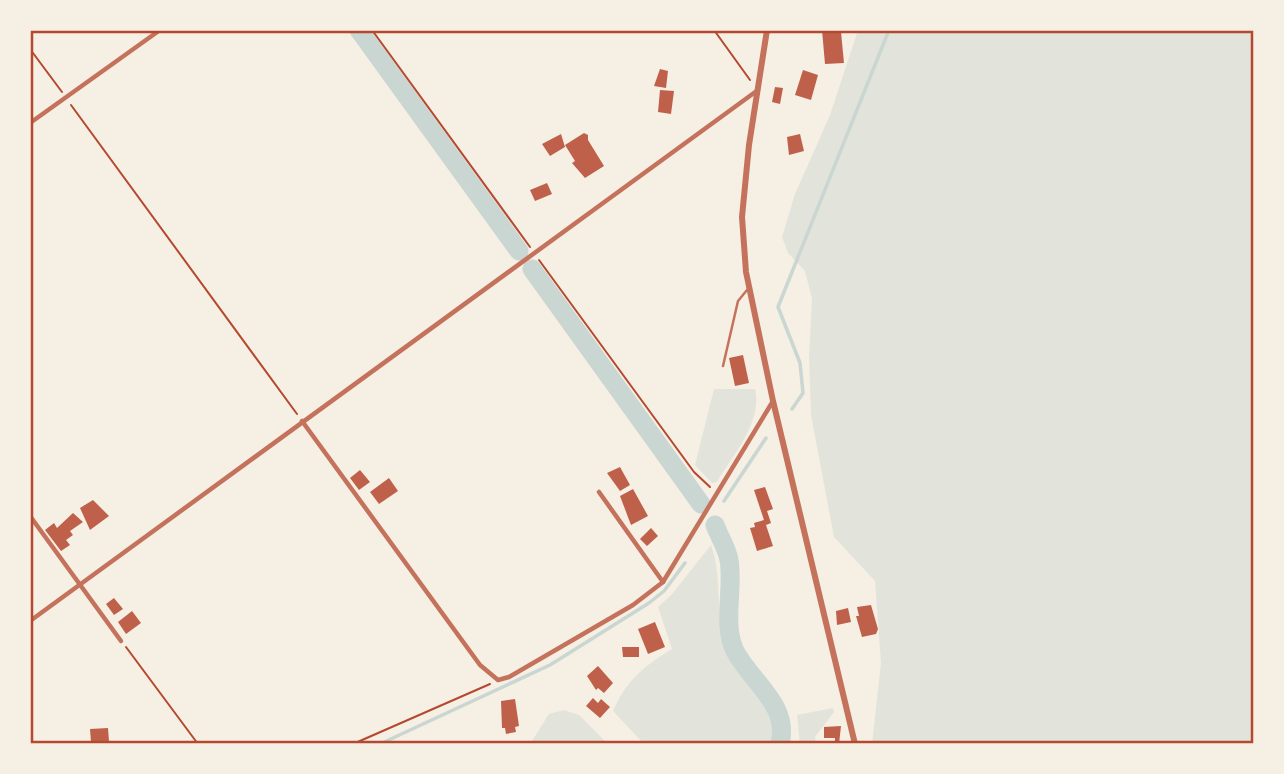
<svg xmlns="http://www.w3.org/2000/svg" width="1284" height="774" viewBox="0 0 1284 774" font-family="Literata,serif">
<style>
.green{fill:#e2e4dc}
.lines{fill:none;stroke-linecap:round;stroke-linejoin:round}
.stream{stroke:#c9d6d2;stroke-width:3.5}
.river{stroke:#c9d6d2;stroke-width:19}
.building{fill:#bf614a}
.path{stroke:#b5482f;stroke-width:2}
.service{stroke:#c5725c;stroke-width:2.5}
.minor{stroke:#c5725c;stroke-width:4.5}
.tertiary{stroke:#c5725c;stroke-width:6}
.neatline{fill:none;stroke:#b5482f;stroke-width:2.5}
</style>
<rect width="100%" height="100%" fill="#f6efe4"/>
<g class="green">
<path d="M858,30H1254V744H872L881,663L875,581L834,537L811,415L809,357L812,299L805,271L788,253L782,237L795,194L830,115Z"/>
<path d="M714,389H755C763,421 733,455 717,482L712,483L695,465Z"/>
<path d="M711,545C723,578 715,613 725,645C738,685 776,696 773,744H644L613,711C626,681 644,666 672,649L658,607L672,594Z"/>
<path d="M833,708L834,712L815,737L816,744H800L797,715Z"/>
<path d="M564,710L579,715L608,744H530L549,714Z"/>
</g>
<g class="lines">
<g class="stream">
<path d="M792,409L803,393L800,363L778,307L889,30"/>
<path d="M724,501L766,438"/>
<path d="M380,744L550,665L649,603L664,591L685,563"/>
</g>
<g class="river">
<path d="M359,30L519,251"/>
<path d="M532,269L701,504"/>
<path d="M715,525C719,536 727,548 729,560C734,588 722,624 735,651C751,682 790,705 780,744"/>
</g>
</g>
<g class="building">
<path d="M822,30L841,32L844,63L825,64Z"/>
<path d="M660,69L668,71L666,88L654,86Z"/>
<path d="M803,70L818,75L811,100L795,95Z"/>
<path d="M775,87L783,88L780,104L772,102Z"/>
<path d="M660,90L674,91L671,114L658,112Z"/>
<path d="M584,133L588,135V140L604,166L585,178L572,163L575,161L565,145Z"/>
<path d="M561,134L565,147L550,156L542,144Z"/>
<path d="M800,134L804,151L789,155L787,137Z"/>
<path d="M547,183L552,194L535,201L530,190Z"/>
<path d="M743,355L749,383L735,386L729,358Z"/>
<path d="M620,467L630,485L620,491L607,473Z"/>
<path d="M360,470L370,482L359,490L350,478Z"/>
<path d="M389,478L398,491L379,504L370,492Z"/>
<path d="M765,487L773,509L767,511L771,523L766,525L773,546L757,551L750,528L755,527L754,523L764,520L754,490Z"/>
<path d="M633,489L648,516L631,525L620,496Z"/>
<path d="M93,500L109,516L90,530L80,508Z"/>
<path d="M73,513L83,522L70,531L73,535L66,540L70,545L61,551L45,530L54,523L57,528Z"/>
<path d="M651,528L658,536L647,546L640,539Z"/>
<path d="M114,598L123,609L114,615L106,604Z"/>
<path d="M871,605L878,629L876,634L862,637L856,616H859L857,607Z"/>
<path d="M848,608L851,622L837,625L836,611Z"/>
<path d="M132,611L141,623L126,634L118,622Z"/>
<path d="M655,622L665,647L648,654L638,629Z"/>
<path d="M622,647H639V657H623Z"/>
<path d="M598,666L613,683L604,693L598,688L596,690L587,676Z"/>
<path d="M593,698L598,703L601,699L610,707L600,718L586,706Z"/>
<path d="M515,699L519,726L515,727L516,732L506,734L505,728H502L501,701Z"/>
<path d="M841,726L839,744H825V742L835,741V738H824V727Z"/>
<path d="M108,728L109,741L91,742L90,729Z"/>
</g>
<g class="lines">
<g class="path">
<path d="M372,30L530,247"/>
<path d="M714,30L750,80"/>
<path d="M30,49L62,92"/>
<path d="M71,105L297,414"/>
<path d="M539,260L694,472L710,487"/>
<path d="M126,647L198,744"/>
<path d="M353,744L490,684"/>
</g>
<path class="service" d="M723,366L738,301L747,290"/>
<g class="minor">
<path d="M30,123L160,30"/>
<path d="M302,421L480,665L498,680L509,677L633,605L663,582L773,401"/>
<path d="M599,492L663,582"/>
<path d="M30,516L121,641"/>
<path d="M30,621L758,90"/>
</g>
<path class="tertiary" d="M767,30L749,145L742,217L746,272L773,401L855,744"/>
</g>
<rect width="1284" height="774" fill="none" stroke="#f6efe4" stroke-width="63"/>
<rect x="32" y="32" width="1220" height="710" class="neatline"/>
</svg>
